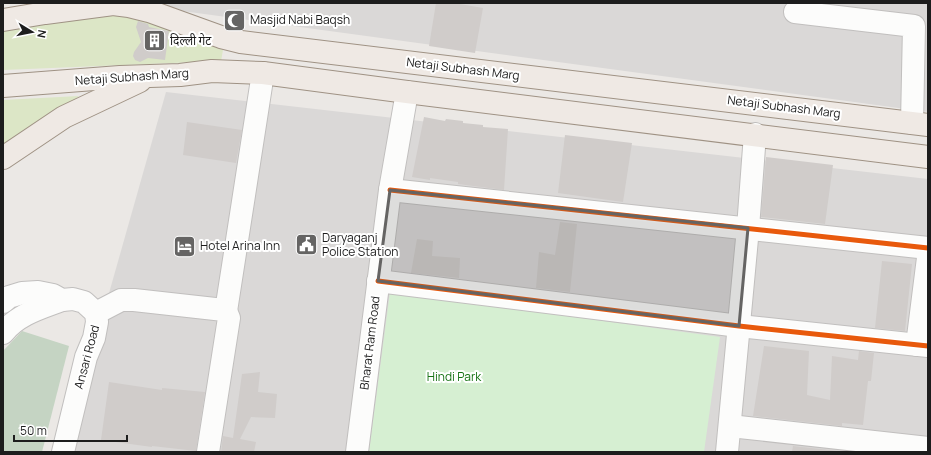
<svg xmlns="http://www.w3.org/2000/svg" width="931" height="455" viewBox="0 0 931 455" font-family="Manrope,'Noto Sans Devanagari',sans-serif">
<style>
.residential{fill:#dad8d7}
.grass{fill:#dce6c6}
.cemetery{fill:#c5d4c3}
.park{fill:#d6efd2}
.building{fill:#d0ccca}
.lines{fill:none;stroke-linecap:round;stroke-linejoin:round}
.minor-casing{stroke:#c1bfbe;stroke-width:24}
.major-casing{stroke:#9f9284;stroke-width:24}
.minor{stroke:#fcfcfb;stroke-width:22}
.major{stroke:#efe9e4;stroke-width:22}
.cycleway-casing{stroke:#fff;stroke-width:8}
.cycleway{stroke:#e8590c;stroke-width:5}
.marked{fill:#656463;fill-opacity:0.2;stroke:#656463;stroke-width:3;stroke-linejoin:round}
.labels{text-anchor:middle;stroke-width:4;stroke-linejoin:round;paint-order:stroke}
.poi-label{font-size:12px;fill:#1d1d1d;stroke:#fff;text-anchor:start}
.street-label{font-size:12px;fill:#1d1d1d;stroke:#fff}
.park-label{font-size:12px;fill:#177214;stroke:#fff}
</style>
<rect width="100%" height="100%" fill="#ebe8e5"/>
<g class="residential">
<path d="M123,3H928V112Z"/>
<path d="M166,92L928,179V452H64Z"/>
</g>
<g class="grass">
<path d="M125,11L223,50L221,61L3,70V26Z"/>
<path d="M79,96L3,160V100Z"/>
</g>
<path class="cemetery" d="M22,331L69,346L42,452H3V351Z"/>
<path class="park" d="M390,292L720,337L704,452H369Z"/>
<g class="building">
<path d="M436,3H454L483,8L475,53L429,46Z"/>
<path d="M138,21L148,24L149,27L169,31L165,60L148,58L140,62L135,60L133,56L134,52L141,42L136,27Z"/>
<path d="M424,117L445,121L446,119L463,121V123L483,125V127L508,129L504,190L458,184V182L430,178V180L412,177Z"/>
<path d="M187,122L242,130L236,163L183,155Z"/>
<path d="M565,135L632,143L623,202L558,193Z"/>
<path d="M766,157L833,165L825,224L761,217Z"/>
<path d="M560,222L577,224L570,292L536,288L539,252L555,255Z"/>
<path d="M417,239L433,241L432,256L460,258L459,278L411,273Z"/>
<path d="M882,261L912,264L905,331L875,328Z"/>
<path d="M764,346L809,351L807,395L830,400L832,356L858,360L859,351L874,353L871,381H868L863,425L842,423V426L753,416Z"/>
<path d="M260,372L258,392L277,394L275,418L251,417L240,439L256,442L254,452H221L223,436L233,438L242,374Z"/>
<path d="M109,382L162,390V388L205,392L196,451L152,446V447L101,440Z"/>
<path d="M793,446L840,451V452H792Z"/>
</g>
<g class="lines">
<defs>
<g id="minor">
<path d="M795,12L914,26L912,123"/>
<path d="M390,190L928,248"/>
<path d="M378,281L739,326L928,346"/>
<path d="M3,302L9,297L22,293L38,292L53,295L62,300L73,299L84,302L96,313L97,322L94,338L86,357L63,452"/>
<path d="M226,311L263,73"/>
<path d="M96,313L121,300H134L224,310L226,311L229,318L208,452"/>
<path d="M3,333C18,314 41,308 62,300"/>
<path d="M917,345L928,258"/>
<path d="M730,426L928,448"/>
<path d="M357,452L390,190L407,92"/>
<path d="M727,452L748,228L755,134"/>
</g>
<g id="major">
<path d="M3,20L45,13L113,4L129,6L149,11L221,37L241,42L928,125"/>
<path d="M3,86L120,77L180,75L212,71L263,73L407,92L928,157"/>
<path d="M3,158L64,117L140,81"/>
</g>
</defs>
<use href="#minor" class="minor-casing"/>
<use href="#major" class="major-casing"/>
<use href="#minor" class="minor"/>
<use href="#major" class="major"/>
<defs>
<g id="cycleway">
<path d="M390,190L928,248"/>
<path d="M378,281L739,326L928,346"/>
</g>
</defs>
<use href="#cycleway" class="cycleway-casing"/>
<use href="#cycleway" class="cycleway"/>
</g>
<path class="marked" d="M390,190L748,228L739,326L378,281Z"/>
<defs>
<symbol id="mosque-square" viewBox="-11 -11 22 22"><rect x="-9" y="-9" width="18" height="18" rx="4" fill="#656463" stroke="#fff"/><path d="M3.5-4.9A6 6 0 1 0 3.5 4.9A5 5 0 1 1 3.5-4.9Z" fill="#fff"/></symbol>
<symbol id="building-square" viewBox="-11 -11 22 22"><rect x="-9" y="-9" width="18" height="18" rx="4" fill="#656463" stroke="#fff"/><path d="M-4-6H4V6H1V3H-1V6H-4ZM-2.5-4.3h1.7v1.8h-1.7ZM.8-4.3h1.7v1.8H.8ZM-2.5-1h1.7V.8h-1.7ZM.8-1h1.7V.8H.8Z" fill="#fff"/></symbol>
<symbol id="civic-square" viewBox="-11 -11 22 22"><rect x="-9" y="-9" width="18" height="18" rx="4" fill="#656463" stroke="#fff"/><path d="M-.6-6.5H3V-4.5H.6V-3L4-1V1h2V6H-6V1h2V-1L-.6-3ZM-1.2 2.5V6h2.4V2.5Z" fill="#fff"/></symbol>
<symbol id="hotel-square" viewBox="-11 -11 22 22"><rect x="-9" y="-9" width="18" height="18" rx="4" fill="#656463" stroke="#fff"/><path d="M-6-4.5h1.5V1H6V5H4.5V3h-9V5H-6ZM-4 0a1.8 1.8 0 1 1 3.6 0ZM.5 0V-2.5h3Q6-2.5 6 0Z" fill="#fff"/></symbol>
</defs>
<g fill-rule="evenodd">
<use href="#mosque-square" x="222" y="8" width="25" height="25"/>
<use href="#building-square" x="142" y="28" width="25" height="25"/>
<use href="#civic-square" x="294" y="232" width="25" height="25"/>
<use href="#hotel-square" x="172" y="234" width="25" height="25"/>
</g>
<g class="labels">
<g class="poi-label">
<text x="250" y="24">Masjid Nabi Baqsh</text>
<text x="170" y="45">दिल्ली गेट</text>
<text x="322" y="242">Daryaganj<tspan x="322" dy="14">Police Station</tspan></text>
<text x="200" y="250">Hotel Arina Inn</text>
</g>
<g class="street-label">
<text transform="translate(463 69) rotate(7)" y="4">Netaji Subhash Marg</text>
<text transform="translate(132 77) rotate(-4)" y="4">Netaji Subhash Marg</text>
<text transform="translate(784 107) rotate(7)" y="4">Netaji Subhash Marg</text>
<text transform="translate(370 343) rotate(-83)" y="4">Bharat Ram Road</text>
<text transform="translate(87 357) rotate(-75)" y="4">Ansari Road</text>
</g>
<g class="park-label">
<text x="454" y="381">Hindi Park</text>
</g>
</g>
<rect width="931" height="455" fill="none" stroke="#1d1d1d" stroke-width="8"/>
<g transform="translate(32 32) rotate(100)" stroke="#ffffff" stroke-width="3" paint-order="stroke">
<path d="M0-3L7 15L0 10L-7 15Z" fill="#1d1d1d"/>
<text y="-6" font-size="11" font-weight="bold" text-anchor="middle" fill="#1d1d1d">N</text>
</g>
<path d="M14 435v6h113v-6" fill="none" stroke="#1d1d1d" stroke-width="2"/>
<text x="20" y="435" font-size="12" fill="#1d1d1d" stroke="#ffffff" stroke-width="3" paint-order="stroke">50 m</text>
</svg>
